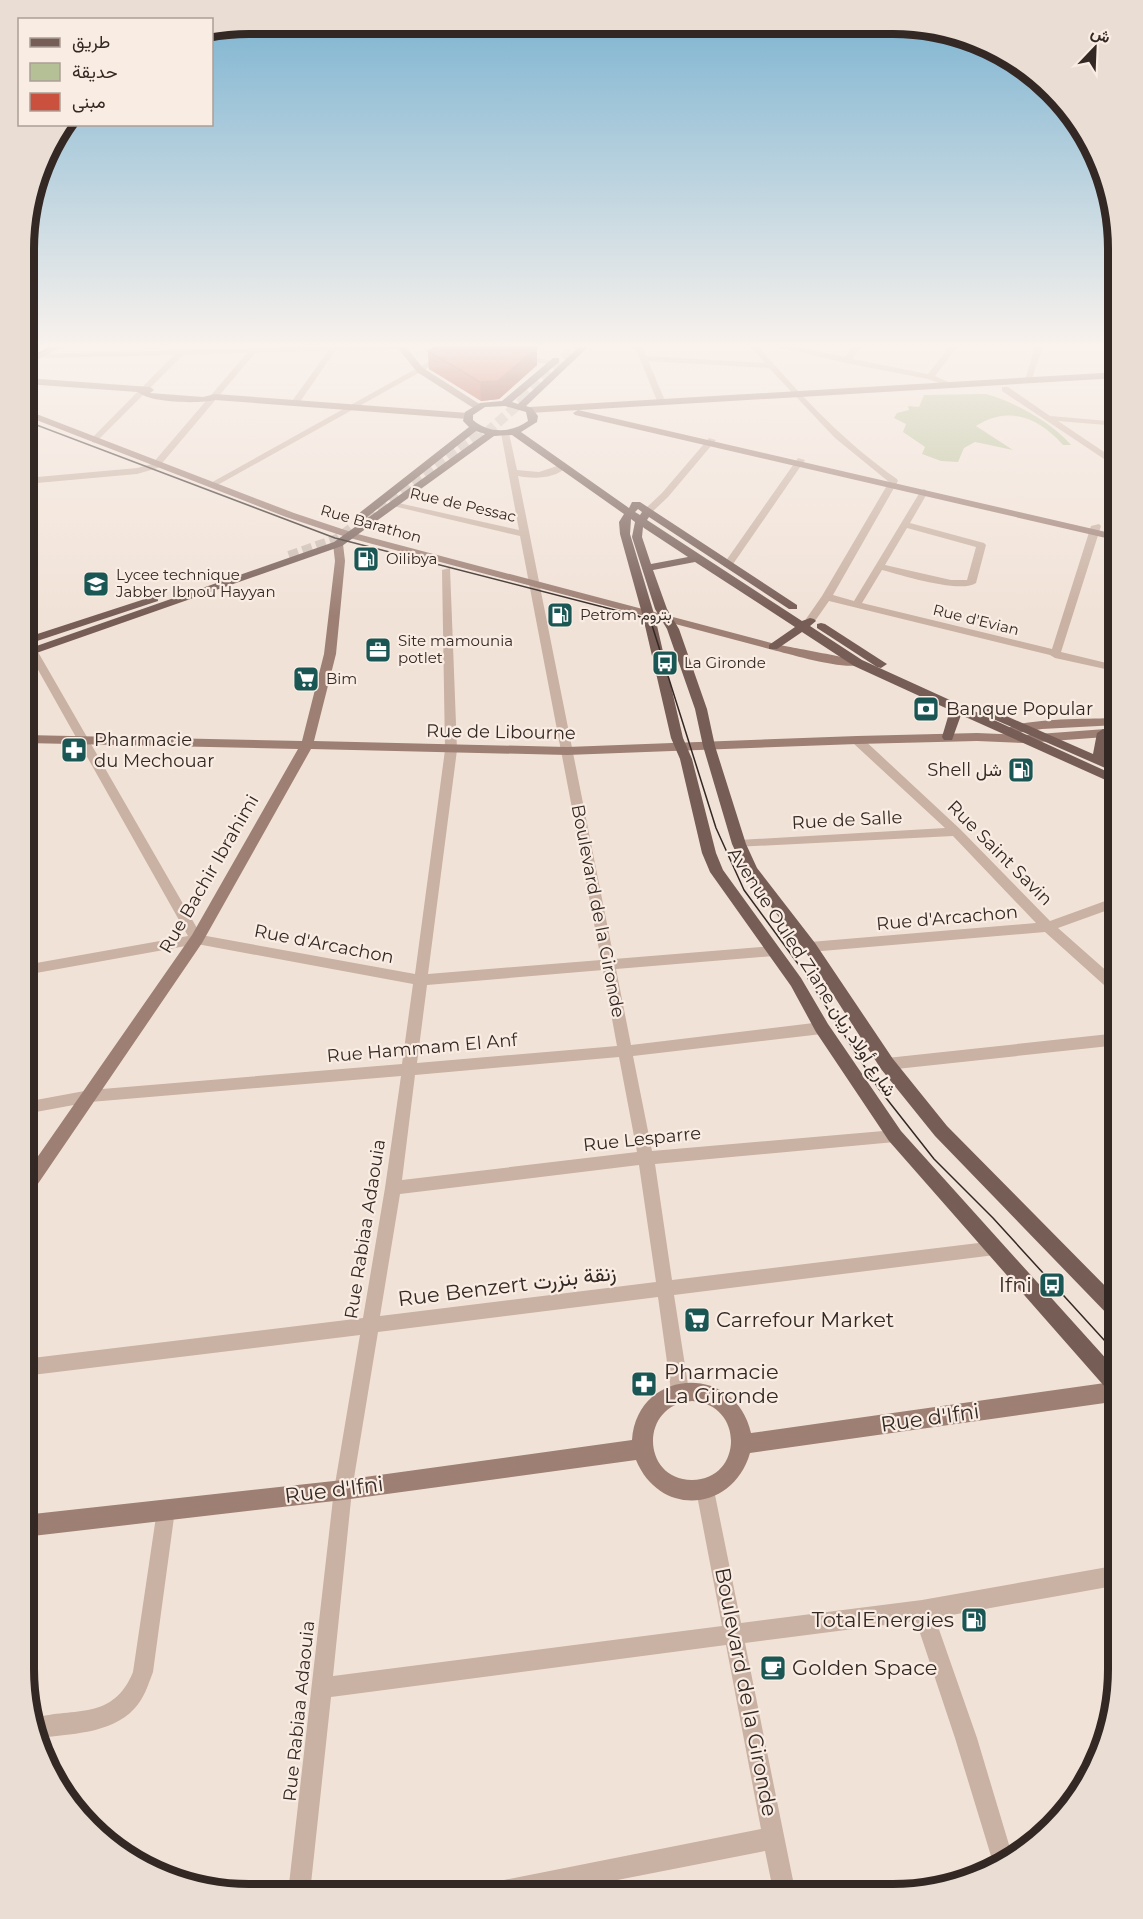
<svg xmlns="http://www.w3.org/2000/svg" width="1143" height="1919" viewBox="0 0 1143 1919" font-family="Montserrat,Vazirmatn,sans-serif">
<style>
.green{fill:#b6c097}
.lines{fill:none;stroke-linecap:round;stroke-linejoin:round}
.primary-tunnel{stroke:#cbbdb3;stroke-width:10;stroke-dasharray:10 4.5;stroke-linecap:butt}
.street{fill:#c9b1a3;fill-rule:evenodd}
.secondary{fill:#9d7f74;fill-rule:evenodd}
.primary{fill:#765d56;fill-rule:evenodd}
.tram-far1{stroke:#342825;stroke-width:1.5}
.tram{stroke:#342825;stroke-width:2}
.wall{fill:#ad4634}
.shaded-wall{fill:#8d392b}
.building{fill:#c9513d;stroke:#8d392b;stroke-width:1.5}
.labels{text-anchor:middle;stroke-width:4.5;stroke-linejoin:round;paint-order:stroke}
.far-street-label{font-size:15px;fill:#342825;stroke:#f9ede3}
.far-poi-label{font-size:15px;fill:#342825;stroke:#f9ede3;text-anchor:start}
.poi-label{font-size:18px;fill:#342825;stroke:#f9ede3;text-anchor:start}
.street-label{font-size:18px;fill:#342825;stroke:#f9ede3}
.near-poi-label{font-size:21px;fill:#342825;stroke:#f9ede3;text-anchor:start}
.near-street-label{font-size:21px;fill:#342825;stroke:#f9ede3}
.rim{fill:none;stroke:#342825;stroke-width:8}
</style>
<rect width="100%" height="100%" fill="#f1e2d7"/>
<path class="green" d="M986,394C1013,401 1053,423 1071,445H1063C1039,418 1009,405 976,426L1013,450L975,442L964,448L958,462L941,461L922,454L925,447L903,432L906,424L894,418L897,413L909,410L908,406L919,407L924,395Z"/>
<g class="lines">
<g class="primary-tunnel">
<path d="M521,398L576,347"/>
<path d="M476,442L530,394"/>
<path d="M289,556L337,539L482,431"/>
</g>
<g class="street">
<path d="M292,347H397L393,349L335,351L297,406H294L290,404L328,351L255,353L158,468L137,474L26,484V478L137,468L152,464L247,353L183,355L95,443L92,442V438L174,355L45,358H42V354Z"/>
<path d="M455,347H465L214,487L207,485Z"/>
<path d="M635,347H643L646,356L765,363L751,347H759C801,396 844,442 897,479L898,481L833,595L854,601L920,492L924,489L928,492L910,523L984,543L986,545L976,583C961,594 901,575 882,570L862,603L1052,649L1091,526L1099,524L1101,526L1061,652L1119,666V672L1055,658L1050,655L829,601L815,621H807L806,619L822,596L889,482L835,438L769,368L648,361L666,403L662,405L658,403ZM907,528L976,547L967,580H951L885,565Z"/>
<path d="M779,347H796L845,357L853,347H861L852,359L928,374L949,347H957L935,376L955,385L951,387L928,379L846,363Z"/>
<path d="M1035,347H1043L1031,381L1024,383Z"/>
<path d="M519,355L553,361L557,363L553,365L516,359L515,357Z"/>
<path d="M1002,387H1008L1050,416L1119,422V426L1058,421L1119,462V469L1002,391Z"/>
<path d="M505,430L509,433L517,470L539,472L563,464L567,467C554,479 534,479 518,476L614,959L774,946L781,951L774,956L616,969L631,1045L822,1022L827,1024L829,1028L827,1032L822,1034L633,1056L652,1151L895,1130L900,1131L903,1136L900,1141L895,1142L655,1164L672,1280L995,1241L1001,1243L1003,1248L1001,1253L995,1255L674,1295L689,1391L686,1397L680,1400L674,1397L671,1391L658,1297L378,1332L352,1490L333,1676L722,1626L696,1490L698,1483L705,1481L712,1483L714,1490L741,1623L922,1600L1119,1565V1585L935,1618L977,1738L1013,1858L995,1869L955,1738L916,1621L745,1643L796,1895H774L765,1851L546,1894H478L481,1886L489,1883L761,1829L726,1645L331,1697L310,1893H288L334,1490L360,1335L24,1376V1359L363,1318L385,1188L401,1076L90,1102L25,1114V1102L90,1090L402,1064L413,984L197,944L25,975V965L188,936L28,652L29,650L33,649L38,652L201,935L415,974L445,750L442,570L450,568L457,750L428,974L601,960L520,536L389,505L394,502L519,530L501,433ZM603,970L617,1046L417,1063L427,985ZM619,1057L637,1152L402,1180L415,1075ZM639,1165L656,1282L380,1316L400,1194Z"/>
<path d="M709,438L716,440L668,497L651,513H645V509L662,493Z"/>
<path d="M798,458L805,460L731,567H725L723,565Z"/>
<path d="M857,736L861,737L960,829L1050,921L1119,896V906L1058,928L1119,982V995L1114,994L1045,932L810,952L805,951L803,947L805,943L810,942L1036,923L953,836L735,847L733,844L739,840L945,828L853,743L851,740Z"/>
<path d="M1119,1033V1045L887,1070L882,1068L880,1064L882,1060L887,1058Z"/>
<path d="M166,1501L173,1503L175,1510L153,1672C148,1685 144,1699 134,1709C111,1734 69,1734 38,1738L34,1718C75,1707 113,1721 133,1672L157,1510L159,1503Z"/>
</g>
<g class="secondary">
<path d="M51,347H62L26,365V360Z"/>
<path d="M397,347H406L423,368L481,405V409H475L417,372Z"/>
<path d="M1119,372V378L529,413L524,410L529,407Z"/>
<path d="M26,378L150,387L154,390L150,393L203,397L215,394L468,413L473,416L468,419L215,400C199,404 150,403 138,392L26,384Z"/>
<path d="M26,410L294,513L354,533L775,644C788,647 859,659 864,663C852,673 790,654 773,650L346,537L286,517L26,416Z"/>
<path d="M578,410L1119,535V541L575,415L573,413Z"/>
<path d="M338,541L343,544L345,561L336,654L314,741L567,747L857,736L977,733L1025,735L1119,728V736L1025,743L977,741L857,744L567,755L311,749L202,943L31,1194L25,1197V1175L192,935L298,749L25,743V735L302,741L324,654L335,561L333,544Z"/>
<path d="M1113,718L1117,719V725L1042,729L1011,734L1005,730C1017,718 1093,719 1113,718Z"/>
<path d="M1119,1381V1401L750,1453C733,1512 660,1518 636,1460L343,1500L24,1537V1515L343,1480L632,1440C637,1368 735,1362 751,1433ZM692,1401C745,1404 743,1480 692,1480C641,1480 639,1404 692,1401Z"/>
</g>
<g class="primary">
<path d="M579,347H588L526,406L532,408L538,416L537,422L521,432L629,508L632,502H640L797,605V609H789L649,517L647,520L802,621L810,618L814,619L816,621L810,626L862,660L1119,777V786L961,715L952,740H944L942,737L950,710L854,666L802,632L777,649H769V645L795,627L695,562L653,570L667,609L679,629L707,709L715,746L746,844L757,868L815,943L893,1059L947,1126L1119,1300V1322L1112,1319L935,1136L881,1069L805,951L746,874L732,844L703,746L695,709L667,629L655,609L632,537L635,522L631,519L630,534L655,617L683,738L692,759L716,853L723,870L801,978L828,1024L901,1131L1119,1373V1398L1112,1395L889,1141L816,1032L791,986L710,872L702,853L680,759L671,738L643,617L620,534L619,522L624,514L512,435L494,436L342,546L25,657V650L334,542L485,434L476,431L366,518H358V514L469,427L463,421L465,412L480,403L502,401L553,358H559V362L512,402L518,404ZM505,406L526,412L528,421C511,433 489,434 473,420V415L485,407ZM638,509L642,512L640,515L635,512ZM643,527L644,528L688,557L651,564L642,537Z"/>
<path d="M154,596L158,597V601L25,645V638Z"/>
<path d="M821,623L825,624L887,664L881,668L877,667L817,628V624Z"/>
<path d="M988,708L1093,754L1097,733L1103,729L1107,730L1109,733L1105,759L1119,765V774L984,715L982,712Z"/>
</g>
<g class="tram-far1">
<path d="M26,359L52,347"/>
<path d="M26,421L335,538L638,616L651,622L716,828L744,890L804,972L879,1089L934,1159L993,1218L1115,1352"/>
</g>
<path class="tram" d="M1114,1350L1119,1356"/>
</g>
<g class="wall">
<path d="M428,351L537,365L499,399L481,401L429,369Z"/>
<path d="M369,547L372,565L362,566L359,548Z"/>
</g>
<path class="shaded-wall" d="M537,347V365L499,399L481,401L480,382Z"/>
<g class="building">
<path d="M435,347H537L498,381L480,382L428,351Z"/>
<path d="M369,547L371,560L361,561L359,548Z"/>
</g>
<linearGradient id="sky" x2="0" y2="1"><stop stop-color="#7ab2d0"/><stop offset="0.56" stop-color="#f9f2ed"/><stop offset="1" stop-color="#f9f2ed" stop-opacity="0"/></linearGradient>
<rect width="1143" height="616" fill="url(#sky)"/>
<defs>
<symbol id="fuel-square" viewBox="-11 -11 22 22"><rect x="-9" y="-9" width="18" height="18" rx="4" fill="#1a5654" stroke="#f9ede3"/><path d="M-5.5-6h7V0h2V4h1.3V-2.5L3-4.5l.8-.8L6-3V5H2.5V1h-1V6h-7ZM-4.2-4.7v3.2H.2V-4.7Z" fill="#fff"/></symbol>
<symbol id="university-square" viewBox="-11 -11 22 22"><rect x="-9" y="-9" width="18" height="18" rx="4" fill="#1a5654" stroke="#f9ede3"/><path d="M0-5L7-2L0 1L-7-2ZM-4 1L0 2.5L4 1V4Q0 6-4 4Z" fill="#fff"/></symbol>
<symbol id="office-square" viewBox="-11 -11 22 22"><rect x="-9" y="-9" width="18" height="18" rx="4" fill="#1a5654" stroke="#f9ede3"/><path d="M-6-3h4V-5.5h4V-3h4V5H-6ZM-1-4.5V-3h2v-1.5ZM-6 0V1H6V0Z" fill="#fff"/></symbol>
<symbol id="bus-square" viewBox="-11 -11 22 22"><rect x="-9" y="-9" width="18" height="18" rx="4" fill="#1a5654" stroke="#f9ede3"/><path d="M-5-6H5V4H4V6H2V4H-2V6H-4V4H-5ZM-3.5-4V0h7V-4ZM-3.5 1.2v1.5H-2V1.2ZM2 1.2v1.5H3.5V1.2Z" fill="#fff"/></symbol>
<symbol id="supermarket-square" viewBox="-11 -11 22 22"><rect x="-9" y="-9" width="18" height="18" rx="4" fill="#1a5654" stroke="#f9ede3"/><path d="M-6-5.5h2.5l.6 2H6L4.5 2H-2.5L-4.4-4H-6ZM-1.5 3.2a1.3 1.3 0 1 0 .1 0ZM3 3.2a1.3 1.3 0 1 0 .1 0Z" fill="#fff"/></symbol>
<symbol id="bank-square" viewBox="-11 -11 22 22"><rect x="-9" y="-9" width="18" height="18" rx="4" fill="#1a5654" stroke="#f9ede3"/><path d="M-6-4H6V4H-6ZM0-2.3a2.3 2.3 0 1 0 0 4.6a2.3 2.3 0 1 0 0-4.6Z" fill="#fff"/></symbol>
<symbol id="pharmacy-square" viewBox="-11 -11 22 22"><rect x="-9" y="-9" width="18" height="18" rx="4" fill="#1a5654" stroke="#f9ede3"/><path d="M-2-6h4v4h4v4h-4v4h-4v-4h-4v-4h4Z" fill="#fff"/></symbol>
<symbol id="cafe-square" viewBox="-11 -11 22 22"><rect x="-9" y="-9" width="18" height="18" rx="4" fill="#1a5654" stroke="#f9ede3"/><path d="M-5.5-4.5H6V0H3Q3 3.5 0 3.5H-2.5Q-5.5 3.5-5.5 0ZM3-3.2v2h1.7v-2ZM-6 4.5H4V6H-6Z" fill="#fff"/></symbol>
</defs>
<g fill-rule="evenodd">
<use href="#fuel-square" x="351" y="544" width="30" height="30"/>
<use href="#university-square" x="81" y="569" width="30" height="30"/>
<use href="#fuel-square" x="545" y="600" width="30" height="30"/>
<use href="#office-square" x="363" y="635" width="30" height="30"/>
<use href="#bus-square" x="650" y="648" width="30" height="30"/>
<use href="#supermarket-square" x="291" y="664" width="30" height="30"/>
<use href="#bank-square" x="911" y="694" width="30" height="30"/>
<use href="#pharmacy-square" x="59" y="735" width="30" height="30"/>
<use href="#fuel-square" x="1006" y="755" width="30" height="30"/>
<use href="#bus-square" x="1037" y="1270" width="30" height="30"/>
<use href="#supermarket-square" x="682" y="1305" width="30" height="30"/>
<use href="#pharmacy-square" x="629" y="1369" width="30" height="30"/>
<use href="#fuel-square" x="959" y="1605" width="30" height="30"/>
<use href="#cafe-square" x="758" y="1653" width="30" height="30"/>
</g>
<g class="labels">
<g class="far-street-label">
<text transform="translate(463 505) rotate(13)" y="5">Rue de Pessac</text>
<text transform="translate(371 524) rotate(16)" y="5">Rue Barathon</text>
<text transform="translate(976 620) rotate(14)" y="5">Rue d'Evian</text>
</g>
<g class="far-poi-label">
<text x="386" y="564">Oilibya</text>
<text x="116" y="580">Lycee technique<tspan x="116" dy="17">Jabber Ibnou Hayyan</tspan></text>
<text x="580" y="620">Petrom بتروم</text>
<text x="398" y="646">Site mamounia<tspan x="398" dy="17">potlet</tspan></text>
<text x="684" y="668">La Gironde</text>
<text x="326" y="684">Bim</text>
</g>
<g class="poi-label">
<text x="946" y="715">Banque Popular</text>
<text x="94" y="746">Pharmacie<tspan x="94" dy="21">du Mechouar</tspan></text>
<text x="1002" y="776" text-anchor="end">Shell شل</text>
</g>
<g class="street-label">
<text transform="translate(501 732) rotate(1)" y="6">Rue de Libourne</text>
<text transform="translate(847 820) rotate(-3)" y="6">Rue de Salle</text>
<text transform="translate(1000 853) rotate(45)" y="6">Rue Saint Savin</text>
<text transform="translate(209 874) rotate(-60)" y="6">Rue Bachir Ibrahimi</text>
<text transform="translate(598 911) rotate(79)" y="6">Boulevard de la Gironde</text>
<text transform="translate(947 918) rotate(-5)" y="6">Rue d'Arcachon</text>
<text transform="translate(324 944) rotate(11)" y="6">Rue d'Arcachon</text>
<text transform="translate(812 972) rotate(57)" y="6">Avenue Ouled Ziane شارع أولاد زيان</text>
<text transform="translate(422 1048) rotate(-5)" y="6">Rue Hammam El Anf</text>
<text transform="translate(642 1139) rotate(-6)" y="6">Rue Lesparre</text>
<text transform="translate(365 1229) rotate(-81)" y="6">Rue Rabiaa Adaouia</text>
<text transform="translate(299 1711) rotate(-84)" y="6">Rue Rabiaa Adaouia</text>
</g>
<g class="near-poi-label">
<text x="1032" y="1292" text-anchor="end">Ifni</text>
<text x="716" y="1327">Carrefour Market</text>
<text x="664" y="1379">Pharmacie<tspan x="664" dy="24">La Gironde</tspan></text>
<text x="954" y="1627" text-anchor="end">TotalEnergies</text>
<text x="792" y="1675">Golden Space</text>
</g>
<g class="near-street-label">
<text transform="translate(507 1286) rotate(-7)" y="7">Rue Benzert زنقة بنزرت</text>
<text transform="translate(930 1418) rotate(-8)" y="7">Rue d'Ifni</text>
<text transform="translate(334 1490) rotate(-7)" y="7">Rue d'Ifni</text>
<text transform="translate(746 1692) rotate(79)" y="7">Boulevard de la Gironde</text>
</g>
</g>
<path d="M0 0H1143V1919H0ZM249 34H893A215 215 0 0 1 1108 249V1669A215 215 0 0 1 893 1884H249A215 215 0 0 1 34 1669V249A215 215 0 0 1 249 34Z" fill="#e9ddd4" fill-rule="evenodd"/>
<path class="rim" d="M249 34H893A215 215 0 0 1 1108 249V1669A215 215 0 0 1 893 1884H249A215 215 0 0 1 34 1669V249A215 215 0 0 1 249 34Z"/>
<rect x="18" y="18" width="195" height="108" fill="#f9ede3" stroke="#aa9e97" stroke-width="1.5"/>
<rect x="30" y="38" width="30" height="9" fill="#765d56" stroke="#aa9e97" stroke-width="1.5"/>
<text x="72" y="48" font-size="18" fill="#342825">طريق</text>
<rect x="30" y="63" width="30" height="18" fill="#b6c097" stroke="#aa9e97" stroke-width="1.5"/>
<text x="72" y="78" font-size="18" fill="#342825">حديقة</text>
<rect x="30" y="93" width="30" height="18" fill="#c9513d" stroke="#aa9e97" stroke-width="1.5"/>
<text x="72" y="108" font-size="18" fill="#342825">مبنى</text>
<g transform="translate(1095 48) rotate(23)" stroke="#f9ede3" stroke-width="4.5" paint-order="stroke">
<path d="M0-4.5L10 22L0 15L-10 22Z" fill="#342825"/>
<text y="-9" font-size="16" font-weight="bold" text-anchor="middle" fill="#342825">ش</text>
</g>
</svg>
